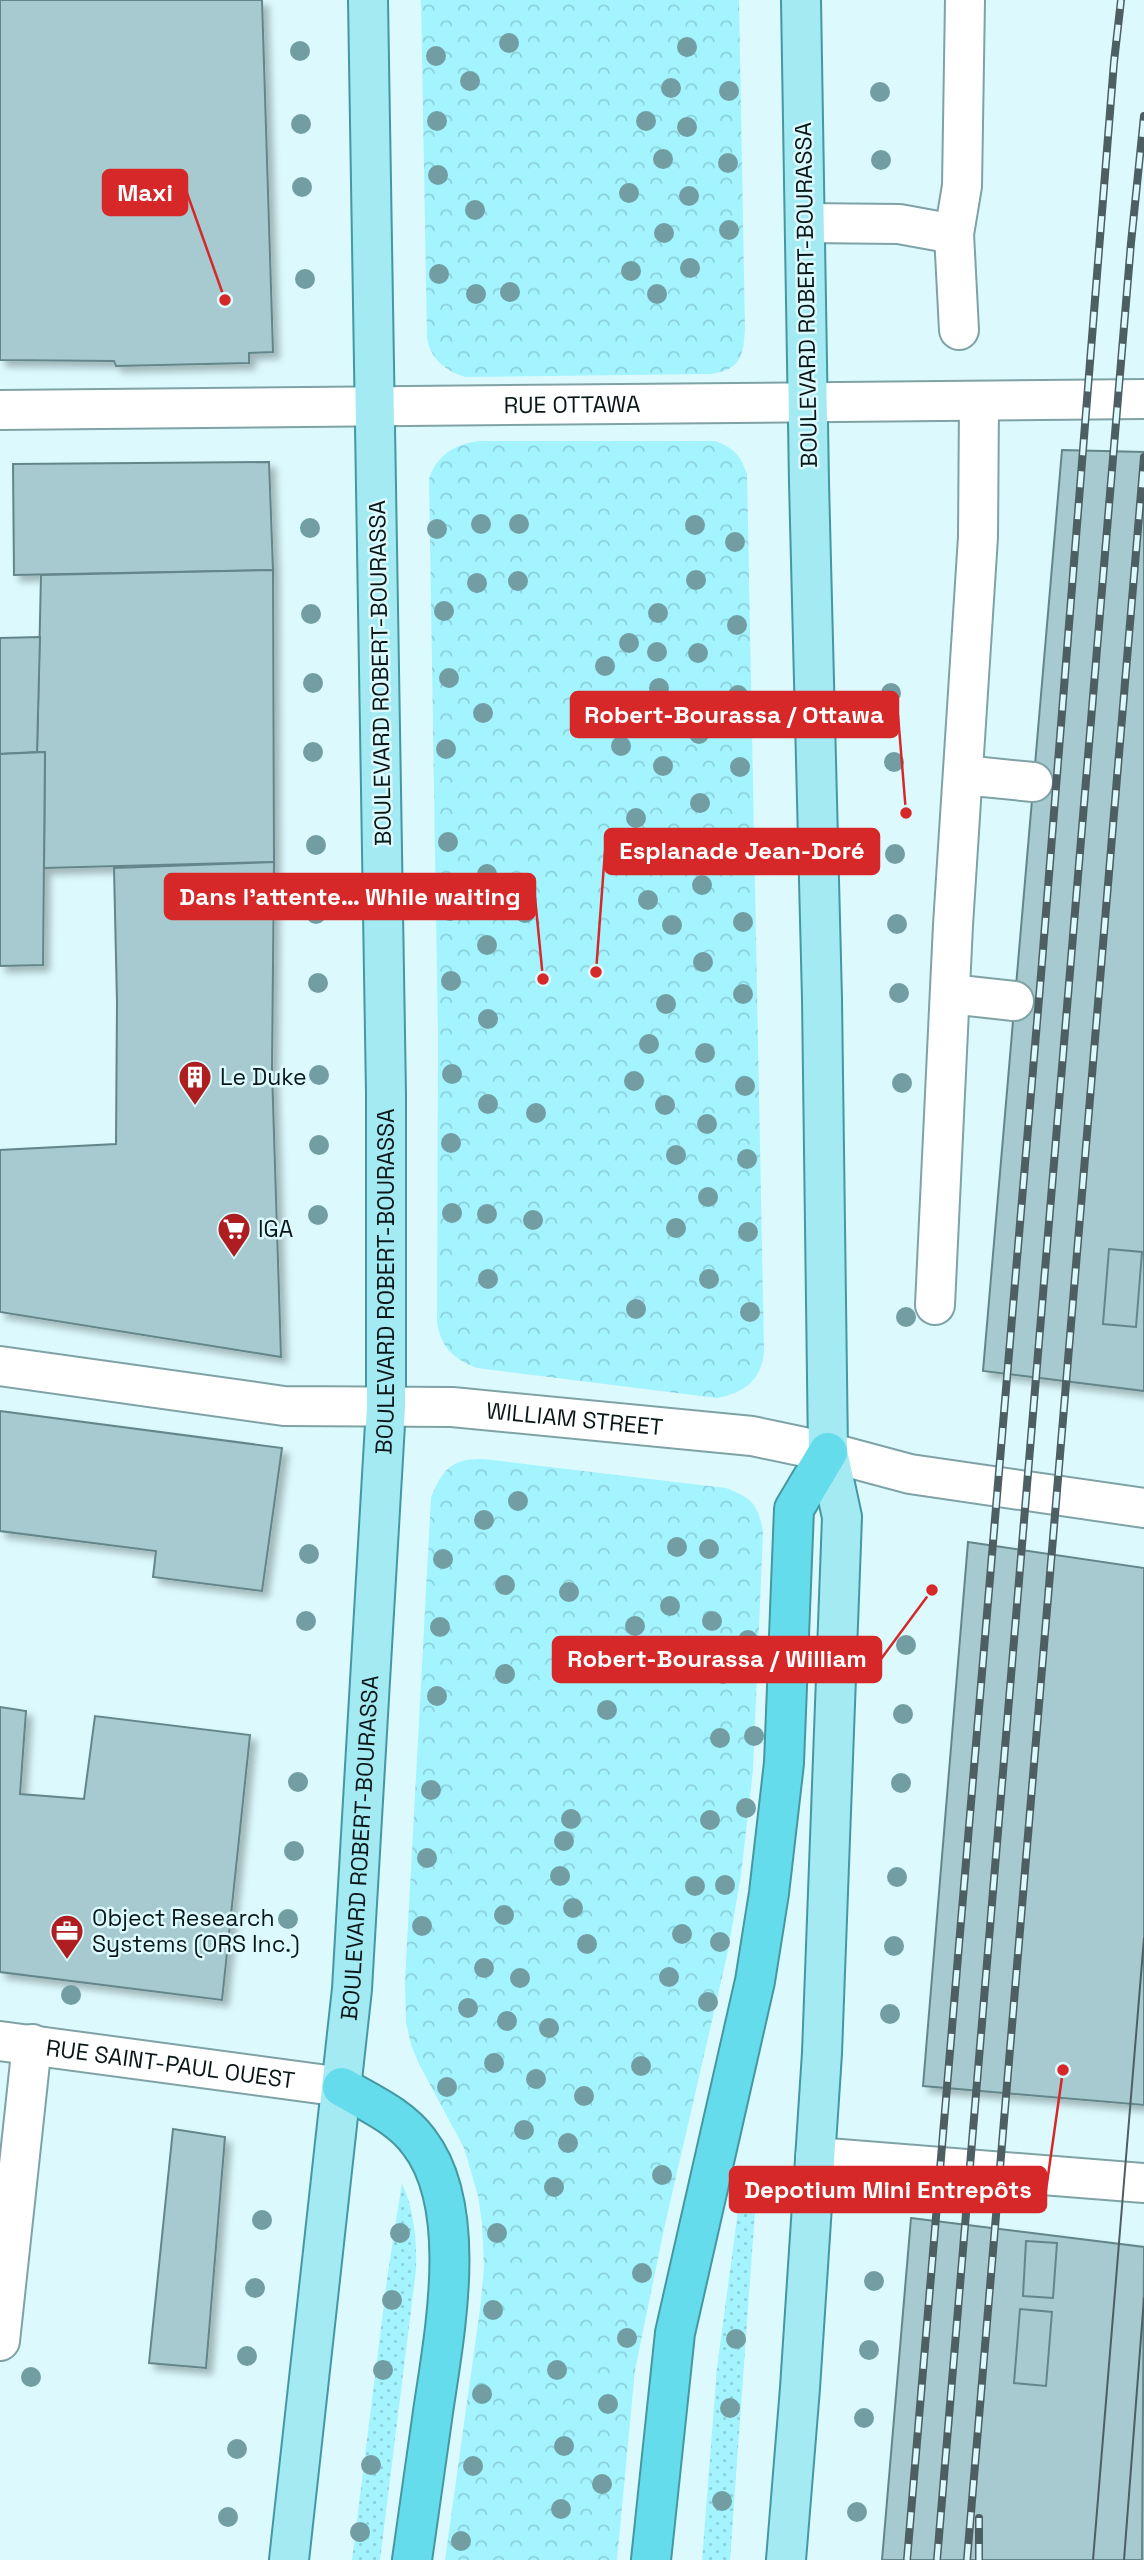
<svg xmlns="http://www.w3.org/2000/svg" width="1144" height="2560" viewBox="0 0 1144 2560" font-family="'Space Grotesk',sans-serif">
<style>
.grass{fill:url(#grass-dots)}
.park{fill:url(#park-crowns)}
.building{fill:#a6cacf;stroke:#64868a;stroke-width:2;filter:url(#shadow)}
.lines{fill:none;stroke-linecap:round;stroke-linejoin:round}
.minor-casing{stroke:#7fa2a6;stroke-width:42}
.major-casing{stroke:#4597a2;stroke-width:42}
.highway-casing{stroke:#4597a2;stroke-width:42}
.minor{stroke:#fff;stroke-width:38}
.major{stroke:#a3eaf3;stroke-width:38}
.highway{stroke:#65dceb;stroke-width:38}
.tram{stroke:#4d5f62;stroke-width:2}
.rail-casing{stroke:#4d5f62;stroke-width:8}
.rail{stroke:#dcfafe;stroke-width:5;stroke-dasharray:16;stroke-linecap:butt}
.tree{fill:#729ea3}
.labels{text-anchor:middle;stroke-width:5;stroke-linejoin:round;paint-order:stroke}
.street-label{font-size:23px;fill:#0a1719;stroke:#dcfafe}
.poi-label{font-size:23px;fill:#0a1719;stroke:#dcfafe;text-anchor:start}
.leader{fill:none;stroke:#d62828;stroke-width:2.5}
.callout-dot{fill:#d62828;stroke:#dcfafe;stroke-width:2.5}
.callout{fill:#d62828;stroke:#d62828;stroke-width:2.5}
.callout-label{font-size:24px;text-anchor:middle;font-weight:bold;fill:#fff}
</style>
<defs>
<pattern id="grass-dots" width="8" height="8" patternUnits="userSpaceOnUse" patternTransform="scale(1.75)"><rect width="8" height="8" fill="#a3f4ff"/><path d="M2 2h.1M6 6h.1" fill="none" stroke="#8bd0da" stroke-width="1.8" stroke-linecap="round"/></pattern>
<pattern id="park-crowns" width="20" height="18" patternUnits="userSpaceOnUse" patternTransform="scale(1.75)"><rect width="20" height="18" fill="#a3f4ff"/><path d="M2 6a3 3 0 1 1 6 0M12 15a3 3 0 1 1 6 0" fill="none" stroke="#8bd0da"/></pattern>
<filter id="shadow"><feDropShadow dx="6" dy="6" stdDeviation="3.5" flood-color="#0004"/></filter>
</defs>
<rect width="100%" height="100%" fill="#dcfafe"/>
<g class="grass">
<path d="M402,2183C414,2211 417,2239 416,2270L380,2560H352L388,2272Z"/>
<path d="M738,2211H755L730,2560H702L717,2368Z"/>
</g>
<g class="park">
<path d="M421,0H739L745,330C743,357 740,370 710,374L465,377C446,371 429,358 427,337Z"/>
<path d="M480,441H715C733,447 741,456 747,474L764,1351C762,1380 744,1393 717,1398L477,1368C453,1359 441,1347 437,1322L438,1037L429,479C436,455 457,443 480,441Z"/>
<path d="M484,1459L726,1488C753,1499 758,1504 763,1532L753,1770L741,1875L728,1951L664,2229L635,2370L617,2560H445L480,2309L484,2267L482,2223L478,2196L464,2148L419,2064L411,2045L406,2022L405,1981L431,1498C442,1469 452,1458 484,1459Z"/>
</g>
<g class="building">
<path d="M0,0H262L273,352L249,353V363L116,366L114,361L0,360Z"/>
<path d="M1062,450L1144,452V1391L983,1371Z"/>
<path d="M269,462L273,570L14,575L13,464Z"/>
<path d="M273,570L274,862L44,868L45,752H37L41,575Z"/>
<path d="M40,637L37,752L0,754V638Z"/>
<path d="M45,752L43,965L0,966V754Z"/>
<path d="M274,862L272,1070L281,1357L0,1312V1150L116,1144L117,1002L114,868Z"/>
<path d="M1109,1249L1142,1252L1136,1327L1103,1324Z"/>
<path d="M0,1411L282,1448L262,1591L153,1577L156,1551L0,1531Z"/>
<path d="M968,1542L1144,1568V2105L923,2086Z"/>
<path d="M0,1707L26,1711L20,1794L84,1799L95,1716L250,1735L222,2000L0,1972Z"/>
<path d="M173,2129L225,2137L206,2368L149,2363Z"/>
<path d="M911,2218L1144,2247L1142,2560H882Z"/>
<path d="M1026,2241L1057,2243L1053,2298L1023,2296Z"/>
<path d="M1020,2309L1052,2312L1046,2386L1014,2383Z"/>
</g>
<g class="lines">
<defs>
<g id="minor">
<path d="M805,223L899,224L954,234"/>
<path d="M959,330L954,234L962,186L965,0"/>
<path id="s1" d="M0,410L1144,399"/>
<path d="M963,775L1033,782"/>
<path d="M950,994L1014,1001"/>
<path d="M935,1305L953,925L978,537L979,402"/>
<path id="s2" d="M0,1366L284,1406L452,1407L752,1436L828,1452L910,1474L1144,1508"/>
<path id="s3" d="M0,2041L342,2087"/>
<path d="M815,2157L1144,2183"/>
<path d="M0,2341L32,2044"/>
</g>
<g id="major">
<path id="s4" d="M289,2560L352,1989L386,1407V1094L368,0"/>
<path d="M786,2560L800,2388L822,2053L842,1517L828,1452L822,999L809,482L801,0"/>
</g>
<g id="highway">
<path d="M342,2087C369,2103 400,2116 419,2142C470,2208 444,2336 433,2412C426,2461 419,2511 412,2560"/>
<path d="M651,2560L675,2333L755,1981L769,1893L784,1763L794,1509L828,1452"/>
</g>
</defs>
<use href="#minor" class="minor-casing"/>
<use href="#major" class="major-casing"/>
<use href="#highway" class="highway-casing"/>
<use href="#minor" class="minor"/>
<use href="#major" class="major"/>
<use href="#highway" class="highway"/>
<g class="tram">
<path d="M1093,2560L1144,1938"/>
<path d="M1124,2560L1144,2298"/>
</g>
<defs>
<g id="rail">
<path d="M907,2560L1041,975L1114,62L1121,0"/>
<path d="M937,2560L1131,243L1144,116"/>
<path d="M967,2560L1144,457"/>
<path d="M979,2560V2518"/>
</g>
</defs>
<use href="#rail" class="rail-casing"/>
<use href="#rail" class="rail"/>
</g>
<g class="tree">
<circle cx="509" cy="43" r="10"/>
<circle cx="687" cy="47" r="10"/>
<circle cx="300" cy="51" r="10"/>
<circle cx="436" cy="56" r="10"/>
<circle cx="470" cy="81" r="10"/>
<circle cx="671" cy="88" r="10"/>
<circle cx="729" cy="91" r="10"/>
<circle cx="880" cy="92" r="10"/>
<circle cx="437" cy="121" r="10"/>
<circle cx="646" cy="121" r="10"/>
<circle cx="301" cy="124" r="10"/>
<circle cx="687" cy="127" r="10"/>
<circle cx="663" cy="159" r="10"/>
<circle cx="881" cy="160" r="10"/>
<circle cx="728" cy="163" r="10"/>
<circle cx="438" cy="175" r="10"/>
<circle cx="302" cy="187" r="10"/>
<circle cx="629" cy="193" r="10"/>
<circle cx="689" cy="196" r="10"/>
<circle cx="475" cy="210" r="10"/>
<circle cx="729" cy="230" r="10"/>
<circle cx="664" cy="233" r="10"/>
<circle cx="690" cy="268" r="10"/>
<circle cx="631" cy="271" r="10"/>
<circle cx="439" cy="274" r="10"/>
<circle cx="305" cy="279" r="10"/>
<circle cx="510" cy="292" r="10"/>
<circle cx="476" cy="294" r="10"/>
<circle cx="657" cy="294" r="10"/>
<circle cx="481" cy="524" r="10"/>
<circle cx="519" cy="524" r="10"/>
<circle cx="695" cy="525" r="10"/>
<circle cx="310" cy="528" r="10"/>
<circle cx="437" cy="529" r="10"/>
<circle cx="735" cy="542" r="10"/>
<circle cx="696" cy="580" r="10"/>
<circle cx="518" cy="581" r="10"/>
<circle cx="477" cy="583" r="10"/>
<circle cx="444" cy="611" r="10"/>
<circle cx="658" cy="613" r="10"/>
<circle cx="311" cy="614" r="10"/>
<circle cx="737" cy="625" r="10"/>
<circle cx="629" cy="643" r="10"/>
<circle cx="657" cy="652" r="10"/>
<circle cx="698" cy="653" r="10"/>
<circle cx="605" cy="666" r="10"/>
<circle cx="449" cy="678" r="10"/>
<circle cx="313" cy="683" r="10"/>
<circle cx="659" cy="688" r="10"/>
<circle cx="891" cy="693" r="10"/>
<circle cx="738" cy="695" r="10"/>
<circle cx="483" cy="713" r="10"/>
<circle cx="699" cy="734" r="10"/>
<circle cx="621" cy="746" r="10"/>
<circle cx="446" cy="749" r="10"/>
<circle cx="313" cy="752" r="10"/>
<circle cx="894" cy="762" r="10"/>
<circle cx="663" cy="766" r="10"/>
<circle cx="740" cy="767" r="10"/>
<circle cx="700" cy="803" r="10"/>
<circle cx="636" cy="818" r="10"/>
<circle cx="448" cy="842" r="10"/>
<circle cx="316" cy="845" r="10"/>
<circle cx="895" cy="854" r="10"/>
<circle cx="487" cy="874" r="10"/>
<circle cx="702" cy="885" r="10"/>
<circle cx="648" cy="900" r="10"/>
<circle cx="450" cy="911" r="10"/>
<circle cx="525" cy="913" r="10"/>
<circle cx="316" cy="914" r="10"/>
<circle cx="743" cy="922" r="10"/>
<circle cx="897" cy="924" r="10"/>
<circle cx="672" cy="925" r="10"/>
<circle cx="487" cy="945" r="10"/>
<circle cx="703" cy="962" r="10"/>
<circle cx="451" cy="981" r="10"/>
<circle cx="318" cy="983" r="10"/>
<circle cx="899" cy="993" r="10"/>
<circle cx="743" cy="994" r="10"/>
<circle cx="666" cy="1004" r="10"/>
<circle cx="488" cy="1019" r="10"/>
<circle cx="649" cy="1044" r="10"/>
<circle cx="705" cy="1053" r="10"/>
<circle cx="452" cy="1074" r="10"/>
<circle cx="319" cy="1075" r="10"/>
<circle cx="634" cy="1081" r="10"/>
<circle cx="902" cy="1083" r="10"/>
<circle cx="745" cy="1086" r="10"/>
<circle cx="488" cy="1104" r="10"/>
<circle cx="665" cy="1105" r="10"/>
<circle cx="536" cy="1113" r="10"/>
<circle cx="707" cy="1124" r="10"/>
<circle cx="451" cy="1143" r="10"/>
<circle cx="319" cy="1145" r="10"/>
<circle cx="676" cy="1155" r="10"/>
<circle cx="747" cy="1159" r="10"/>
<circle cx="708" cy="1197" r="10"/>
<circle cx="452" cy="1213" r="10"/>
<circle cx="487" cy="1214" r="10"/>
<circle cx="318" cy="1215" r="10"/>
<circle cx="533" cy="1220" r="10"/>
<circle cx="676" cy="1228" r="10"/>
<circle cx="748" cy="1232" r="10"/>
<circle cx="488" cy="1279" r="10"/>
<circle cx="709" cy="1279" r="10"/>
<circle cx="636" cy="1309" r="10"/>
<circle cx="750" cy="1312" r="10"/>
<circle cx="906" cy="1317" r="10"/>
<circle cx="518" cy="1501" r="10"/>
<circle cx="484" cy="1520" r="10"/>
<circle cx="677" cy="1547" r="10"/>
<circle cx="709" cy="1549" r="10"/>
<circle cx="309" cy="1554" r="10"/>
<circle cx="443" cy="1559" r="10"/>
<circle cx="505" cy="1585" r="10"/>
<circle cx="569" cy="1592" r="10"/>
<circle cx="670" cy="1606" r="10"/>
<circle cx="306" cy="1621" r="10"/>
<circle cx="712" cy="1621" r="10"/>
<circle cx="635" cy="1626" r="10"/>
<circle cx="440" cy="1627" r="10"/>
<circle cx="748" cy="1640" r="10"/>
<circle cx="906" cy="1645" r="10"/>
<circle cx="505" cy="1674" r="10"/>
<circle cx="723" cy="1674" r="10"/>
<circle cx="437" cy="1696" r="10"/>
<circle cx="607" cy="1710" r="10"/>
<circle cx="903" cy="1714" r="10"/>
<circle cx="754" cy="1736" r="10"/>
<circle cx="720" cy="1738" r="10"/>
<circle cx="298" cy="1782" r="10"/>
<circle cx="901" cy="1783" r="10"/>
<circle cx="431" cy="1790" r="10"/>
<circle cx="746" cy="1808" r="10"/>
<circle cx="571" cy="1819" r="10"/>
<circle cx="710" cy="1820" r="10"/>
<circle cx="564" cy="1841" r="10"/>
<circle cx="294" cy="1851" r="10"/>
<circle cx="427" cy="1858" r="10"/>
<circle cx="560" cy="1876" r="10"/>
<circle cx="897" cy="1877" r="10"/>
<circle cx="725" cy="1885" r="10"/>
<circle cx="695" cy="1886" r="10"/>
<circle cx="573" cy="1908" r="10"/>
<circle cx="504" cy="1915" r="10"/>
<circle cx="288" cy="1919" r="10"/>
<circle cx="422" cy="1926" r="10"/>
<circle cx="682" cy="1934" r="10"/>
<circle cx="720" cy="1942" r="10"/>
<circle cx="587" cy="1944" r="10"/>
<circle cx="894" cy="1946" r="10"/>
<circle cx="484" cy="1968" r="10"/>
<circle cx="669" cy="1977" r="10"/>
<circle cx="520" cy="1978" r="10"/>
<circle cx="71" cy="1995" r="10"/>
<circle cx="708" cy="2002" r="10"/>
<circle cx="468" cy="2008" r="10"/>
<circle cx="890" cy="2014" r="10"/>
<circle cx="507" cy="2021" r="10"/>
<circle cx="549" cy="2028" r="10"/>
<circle cx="494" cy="2063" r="10"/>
<circle cx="641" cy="2066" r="10"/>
<circle cx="536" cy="2079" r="10"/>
<circle cx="447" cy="2087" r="10"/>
<circle cx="584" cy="2096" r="10"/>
<circle cx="524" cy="2130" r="10"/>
<circle cx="568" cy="2143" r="10"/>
<circle cx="662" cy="2175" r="10"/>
<circle cx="554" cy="2187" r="10"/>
<circle cx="262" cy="2220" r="10"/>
<circle cx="400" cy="2233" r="10"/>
<circle cx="497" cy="2233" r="10"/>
<circle cx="642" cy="2273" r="10"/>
<circle cx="874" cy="2281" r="10"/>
<circle cx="255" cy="2288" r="10"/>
<circle cx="392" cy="2300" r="10"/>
<circle cx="493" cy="2310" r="10"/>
<circle cx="627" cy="2338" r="10"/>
<circle cx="736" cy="2339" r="10"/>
<circle cx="869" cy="2350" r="10"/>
<circle cx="247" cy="2356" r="10"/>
<circle cx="383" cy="2370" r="10"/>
<circle cx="557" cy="2370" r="10"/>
<circle cx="31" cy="2377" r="10"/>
<circle cx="482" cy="2394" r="10"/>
<circle cx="608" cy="2404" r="10"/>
<circle cx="730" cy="2408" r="10"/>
<circle cx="864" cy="2418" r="10"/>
<circle cx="564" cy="2446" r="10"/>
<circle cx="237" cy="2449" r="10"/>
<circle cx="371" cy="2465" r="10"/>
<circle cx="473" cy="2466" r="10"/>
<circle cx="602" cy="2484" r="10"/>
<circle cx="722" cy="2501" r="10"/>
<circle cx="561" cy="2509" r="10"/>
<circle cx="857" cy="2512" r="10"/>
<circle cx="228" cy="2517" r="10"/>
<circle cx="360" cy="2532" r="10"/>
<circle cx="461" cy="2541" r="10"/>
</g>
<defs>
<symbol id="building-pin" viewBox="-11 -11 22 30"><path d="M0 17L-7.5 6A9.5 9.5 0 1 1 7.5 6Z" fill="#ae1d1f" stroke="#dcfafe"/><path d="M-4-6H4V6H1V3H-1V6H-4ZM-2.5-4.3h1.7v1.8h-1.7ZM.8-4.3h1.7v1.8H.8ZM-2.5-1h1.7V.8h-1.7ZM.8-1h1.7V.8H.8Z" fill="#fff"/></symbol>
<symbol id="supermarket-pin" viewBox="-11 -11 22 30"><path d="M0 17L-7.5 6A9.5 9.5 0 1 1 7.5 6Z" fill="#ae1d1f" stroke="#dcfafe"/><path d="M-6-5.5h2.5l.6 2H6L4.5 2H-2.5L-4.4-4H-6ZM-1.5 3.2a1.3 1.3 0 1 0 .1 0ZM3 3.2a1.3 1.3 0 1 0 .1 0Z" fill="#fff"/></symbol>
<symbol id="office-pin" viewBox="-11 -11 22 30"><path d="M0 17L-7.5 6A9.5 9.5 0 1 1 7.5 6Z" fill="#ae1d1f" stroke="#dcfafe"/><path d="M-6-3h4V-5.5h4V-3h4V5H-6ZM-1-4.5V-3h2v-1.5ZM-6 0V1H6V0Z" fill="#fff"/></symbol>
</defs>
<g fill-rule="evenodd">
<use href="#building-pin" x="176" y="1058" width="38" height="52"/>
<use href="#supermarket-pin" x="215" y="1210" width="38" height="52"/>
<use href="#office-pin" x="48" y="1912" width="38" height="52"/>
</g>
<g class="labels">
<g class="street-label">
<text transform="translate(806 295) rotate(-91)" y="8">BOULEVARD ROBERT-BOURASSA</text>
<text dy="8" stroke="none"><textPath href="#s1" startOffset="572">RUE OTTAWA</textPath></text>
<text transform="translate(380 673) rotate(-91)" y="8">BOULEVARD ROBERT-BOURASSA</text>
<text dy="8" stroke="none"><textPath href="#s4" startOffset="1283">BOULEVARD ROBERT-BOURASSA</textPath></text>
<text dy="8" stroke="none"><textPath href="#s2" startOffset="578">WILLIAM STREET</textPath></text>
<text dy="8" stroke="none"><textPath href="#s4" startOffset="716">BOULEVARD ROBERT-BOURASSA</textPath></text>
<text dy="8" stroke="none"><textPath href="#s3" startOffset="172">RUE SAINT-PAUL OUEST</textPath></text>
</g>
<g class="poi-label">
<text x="220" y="1085">Le Duke</text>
<text x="258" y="1237">IGA</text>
<text x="92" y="1926">Object Research<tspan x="92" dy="26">Systems (ORS Inc.)</tspan></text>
</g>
</g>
<path class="leader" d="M225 300L187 193M906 813L898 715M596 972L605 851M543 979L535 897M932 1590L881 1659M1063 2070L1046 2190"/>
<g class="callout-dot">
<circle cx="225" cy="300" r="7"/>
<circle cx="906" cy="813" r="7"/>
<circle cx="596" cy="972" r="7"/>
<circle cx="543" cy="979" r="7"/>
<circle cx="932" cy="1590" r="7"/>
<circle cx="1063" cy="2070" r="7"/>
</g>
<g class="callout">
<rect x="103" y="170" width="84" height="45" rx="7"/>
<rect x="571" y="692" width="327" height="45" rx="7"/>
<rect x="605" y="829" width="274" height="45" rx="7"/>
<rect x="165" y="874" width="370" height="45" rx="7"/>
<rect x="553" y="1637" width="328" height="45" rx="7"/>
<rect x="730" y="2167" width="316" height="45" rx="7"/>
</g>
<g class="callout-label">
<text x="145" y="201">Maxi</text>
<text x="734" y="723">Robert-Bourassa / Ottawa</text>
<text x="742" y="859">Esplanade Jean-Doré</text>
<text x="350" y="905">Dans l’attente… While waiting</text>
<text x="717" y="1667">Robert-Bourassa / William</text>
<text x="888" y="2198">Depotium Mini Entrepôts</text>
</g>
</svg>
